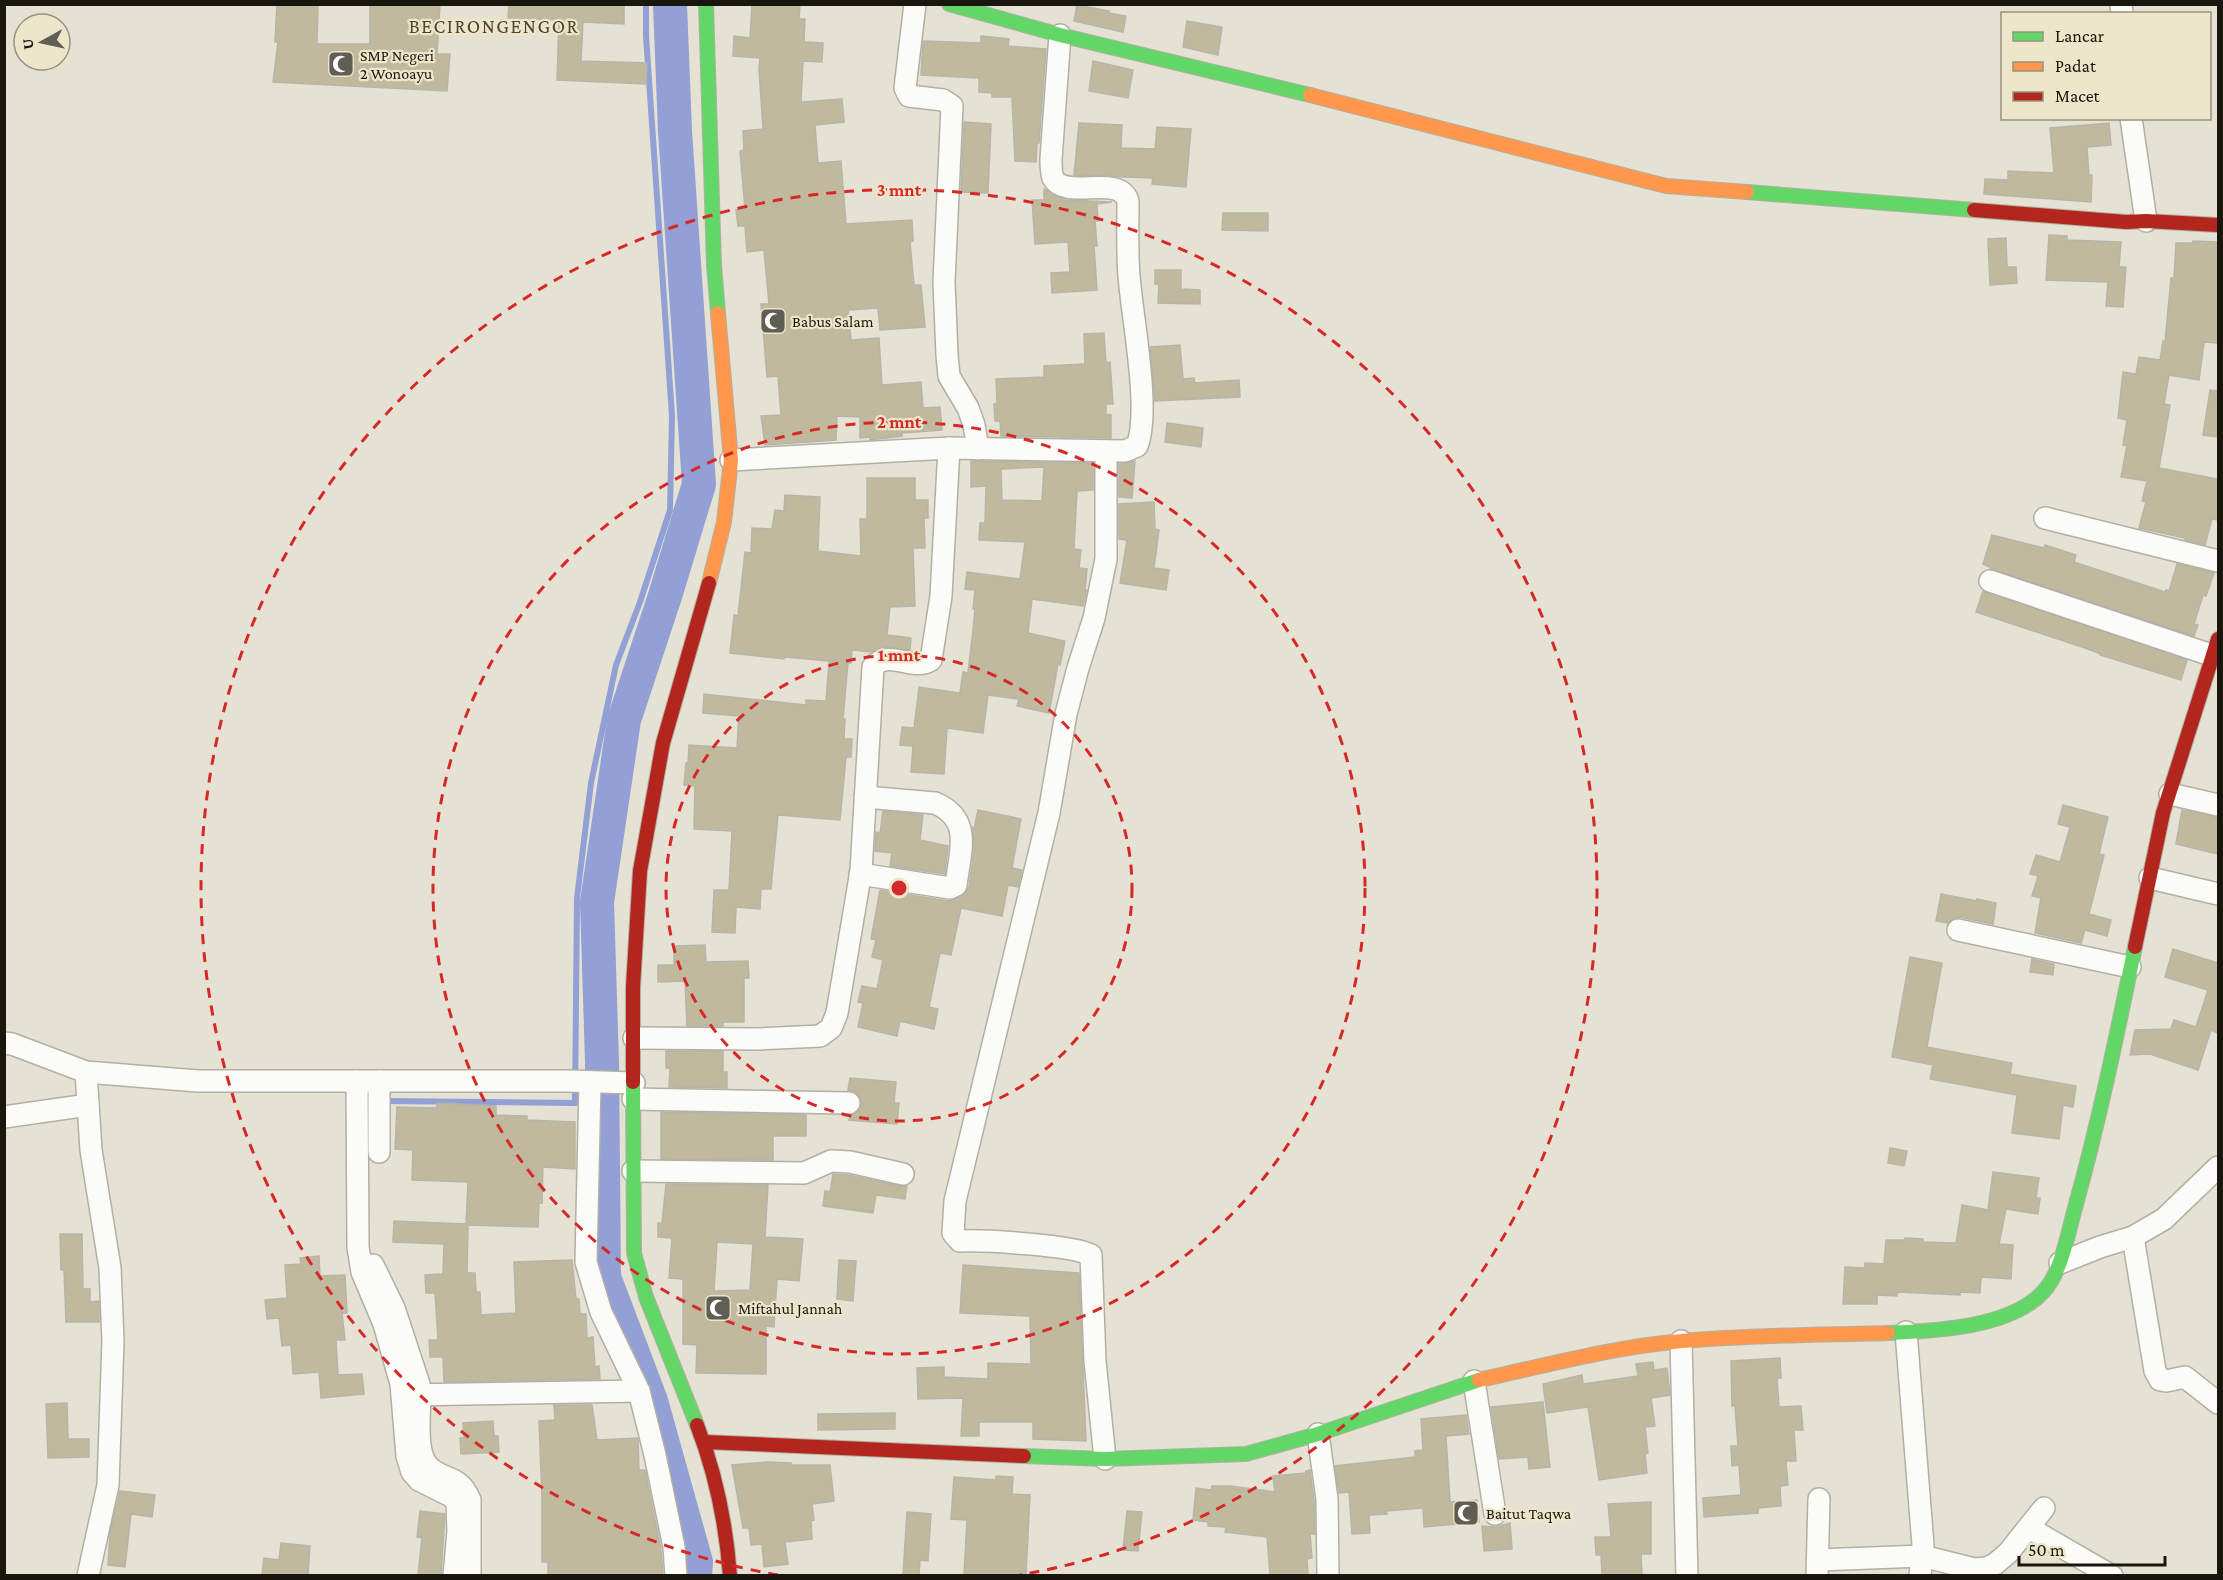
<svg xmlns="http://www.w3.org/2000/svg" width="2223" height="1580" viewBox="0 0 2223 1580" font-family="'Crimson Pro',serif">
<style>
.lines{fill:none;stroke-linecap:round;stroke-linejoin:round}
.stream{stroke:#92a0d6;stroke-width:6}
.river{stroke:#92a0d6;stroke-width:34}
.building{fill:#c0b99e;stroke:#b7b5a9;stroke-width:1.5;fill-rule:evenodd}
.street-casing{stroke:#b2afa4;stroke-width:24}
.fast-casing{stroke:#b2afa4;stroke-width:16}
.slow-casing{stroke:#b2afa4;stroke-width:16}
.jam-casing{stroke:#b2afa4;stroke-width:16}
.street{stroke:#fbfbf8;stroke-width:21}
.fast{stroke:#63d668;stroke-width:14}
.slow{stroke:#ff974d;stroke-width:14}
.jam{stroke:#b3261e;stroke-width:14}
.ring{fill:none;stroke:#d62828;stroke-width:3;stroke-dasharray:10 8}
.labels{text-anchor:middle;stroke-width:4.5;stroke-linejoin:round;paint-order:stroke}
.poi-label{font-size:16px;fill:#19170d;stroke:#ede6cb;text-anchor:start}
.quarter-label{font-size:20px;letter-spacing:1.5px;fill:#4c462f;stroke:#ede6cb}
.centre{fill:#d62828;stroke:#ede6cb;stroke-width:3}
.ring-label{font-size:18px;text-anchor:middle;font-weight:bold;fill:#d62828;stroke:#ede6cb;stroke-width:4.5;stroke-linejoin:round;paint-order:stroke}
</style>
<rect width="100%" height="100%" fill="#e5e2d3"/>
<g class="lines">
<path class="stream" d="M382,1101L575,1103L577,898L591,783L616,665L640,602L670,510L672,416L646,36V4"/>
<path class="river" d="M670,4L675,131L699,484L665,596L624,720L597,902L602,1062L604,1277L651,1401L696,1562L695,1576"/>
</g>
<g class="building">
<path d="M277,4H318L317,44H370V4H440L437,54H450L447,91L273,82L278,42H275Z"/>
<path d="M509,4H624V24L583,22L581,61L647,63L646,84L557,80L559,20L508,18Z"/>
<path d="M752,4H800L799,19H805L804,42L823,43L822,62L803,61L801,102L842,99L844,122L815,125L818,163L841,161L846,224L912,220L913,241L910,242L914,285H921L925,327L880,330L878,308L848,310L851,340L879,338L882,385L921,382L923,408L940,407L942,430L902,433V436L870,440V437L860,438V417L837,416L836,440L765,445L761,416L781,415L778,376L767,377L761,304H769L764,250L747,252L745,226H738L736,210L745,209L740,151L744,150L743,131L763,129L759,69L760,58L733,56L734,36L750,38Z"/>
<path d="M1077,5L1109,11V13L1126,16L1123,32L1074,21Z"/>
<path d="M1187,21L1222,27L1218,55L1183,47Z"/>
<path d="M981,36L1009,39L1008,46L1046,49L1039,143H1037L1036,162L1015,161L1012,97H992V93L979,92V78L921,75L923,41L981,43Z"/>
<path d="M1093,61L1133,70L1128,98L1089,91Z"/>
<path d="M964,122L991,124L988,193L961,192Z"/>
<path d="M1079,123L1122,125L1121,148L1155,149L1157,127L1191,129L1186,187L1152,184L1153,178L1074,175Z"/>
<path d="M2109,123L2111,145L2087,147L2089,175H2092L2091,202L1984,194L1985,179L2008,180V171L2054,173L2050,128Z"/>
<path d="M1044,189L1065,200L1112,202L1097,204L1098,221H1095L1097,246H1094L1097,290L1052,293L1051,273L1070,272L1068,242L1035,244L1032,200H1044Z"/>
<path d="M1223,213H1268V231L1222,230Z"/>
<path d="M2049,235L2067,236V240L2121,242L2119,267H2126L2123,307L2106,306L2108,282L2046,280Z"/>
<path d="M2006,238L2007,267H2016L2017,283L1990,285L1988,239Z"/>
<path d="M2193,241L2218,242V343L2204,342L2199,380L2169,375L2164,404L2170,405L2159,468L2218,479V520L2212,519L2205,545L2185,540V538L2139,528L2146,502L2142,501L2147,481L2121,477L2127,446L2123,445L2127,420L2118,418L2123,372L2136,374L2139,357L2160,360L2163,341L2165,342L2171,278H2174L2176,243H2193Z"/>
<path d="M1155,270H1181V289L1200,290V304L1158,303L1159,284H1155Z"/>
<path d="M1104,333L1106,363L1110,362L1113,404H1106V414L1111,415V438L1001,436L1000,421H995L994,404H997L996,379L1044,377V366L1085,364L1084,334Z"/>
<path d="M1180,345L1183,379L1194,378L1195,383L1239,380L1240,397L1155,401L1150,347Z"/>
<path d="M2210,390L2218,391V437L2203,435Z"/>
<path d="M1167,423L1203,428L1201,447L1165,442Z"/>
<path d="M971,461L1093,463V490L1077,491L1074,549L1081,550L1079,568L1087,569L1085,590H1087L1083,606L1032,599L1028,633L1065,641L1060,665L1058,664L1049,713L1017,706L1019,699L988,695L983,733L947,728L944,774L911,772L913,746L900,745L902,727L914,728L919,687L960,693L963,672L968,673L973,630L975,609H973L975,590L965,589L967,572L1020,579L1025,542L979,540L980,523H985L986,486L971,487ZM1044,467L1042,501L1002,500L1001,469Z"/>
<path d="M1135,461L1132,498L1119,497V464Z"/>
<path d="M867,478H915V500H928V518H924L925,548H913L915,606L890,607L887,635L911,638L910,650L886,647L871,652L852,650L851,663H848L843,719H845L844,739H852L851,757H846L840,820L778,815L771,889H761L760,909L736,907L735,933L712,932L714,890H729L732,831L694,829L695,786L684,785L686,763H688L689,745L737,748L739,716L703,713L704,694L806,705V700L826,701L829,661L784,657V659L730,653L734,615L738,616L745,552L751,553L752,528L772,529L775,510L784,511L785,495L820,497L818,551L861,556L860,519H867Z"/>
<path d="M1154,502L1155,529L1159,530L1154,568L1169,570L1166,590L1120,583L1127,540L1119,539V504Z"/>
<path d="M1992,535L2044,548L2045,545L2076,555L2074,562L2165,592L2166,590L2169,591L2177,564L2214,573L2206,596L2203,595L2194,624L2198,625L2194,636L1990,569V567L1983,564Z"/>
<path d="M1983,591L2187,660L2181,680L2100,655L2101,654L2082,647L1976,612Z"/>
<path d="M2063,805L2108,817L2099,854L2104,855L2089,914L2111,920L2107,936L2085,930L2081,943L2035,933L2041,898L2032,896L2038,876L2030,874L2036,855L2060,862L2070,827L2058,824Z"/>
<path d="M978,810L1021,819L1012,868L1022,870L1018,887L1008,885L1002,916L961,908L951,955L940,953L929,1007L938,1009L934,1029L900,1021L897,1036L858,1027L863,1003L858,1002L862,986L877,989L883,960L872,957L876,940L871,939L880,890L948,901L962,896L969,887L974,850L973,828L974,829Z"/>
<path d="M2182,810L2218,817V854L2176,844Z"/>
<path d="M883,811L923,815L920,840L948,846L945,874L890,866L892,853L875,851L876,832L880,833Z"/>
<path d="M1941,894L1977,901V899L1996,903L1993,924L1960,917L1954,918L1948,923L1936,921Z"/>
<path d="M705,945L706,962L748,961L749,978H744V1022H723V1026H687L685,981L658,982V965H674V946Z"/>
<path d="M2173,949L2218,963V1033L2211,1030L2198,1070L2150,1054L2130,1055L2135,1030L2171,1029L2174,1020L2196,1027L2208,990L2165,977Z"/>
<path d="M1910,957L1942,963L1927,1047L2012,1063L2010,1074L2076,1086L2073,1107L2063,1105L2059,1139L2012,1133L2017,1095L1930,1079L1933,1065L1892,1057Z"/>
<path d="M2032,959L2054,964L2053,975L2030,972Z"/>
<path d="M666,1051H723V1072H727V1088L669,1087L670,1068H666Z"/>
<path d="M850,1078L896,1082L894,1103H899L897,1124L849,1120L850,1116L860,1110L862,1103L856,1092L848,1090Z"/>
<path d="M437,1103L496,1106V1115L527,1116V1120L575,1122V1169L543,1167L542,1203H539L538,1227L468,1225L467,1273H475L476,1292H480L481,1315L516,1313L514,1262L572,1260L576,1299H579L580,1314H586L587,1338L593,1337L595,1367L599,1366L600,1379L444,1382L443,1357H430L429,1340H438L435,1293H426L425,1275L443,1274L444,1244L393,1242L394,1221L466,1224L468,1182L412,1180L413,1150L395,1149L397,1107L437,1108Z"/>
<path d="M661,1112L806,1115V1136H773V1160L661,1159Z"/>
<path d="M1890,1148L1907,1151L1904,1166L1888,1163Z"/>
<path d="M1993,1172L2039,1178L2036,1198H2040L2038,1214L2006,1209L1999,1244L2013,1245L2011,1279L1981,1277L1980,1293L1960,1292V1295L1898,1292L1897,1296L1877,1295V1304H1843L1845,1267L1865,1268V1263L1884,1264L1886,1240H1905V1238L1923,1239V1242L1956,1243L1962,1205L1988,1210Z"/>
<path d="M833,1174L848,1175L900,1186H907L905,1199L876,1195L873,1213L823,1206L825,1191L830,1192Z"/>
<path d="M666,1184L768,1185L765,1237L803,1239L799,1281L777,1279L774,1327L766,1326V1374L696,1373L697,1345L683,1344V1279L669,1278L672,1238L658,1237V1223H662ZM717,1242L753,1244L750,1290L714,1291Z"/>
<path d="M60,1234H82L83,1289H90V1302L99,1301V1322H66L64,1270H61Z"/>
<path d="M319,1256L320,1276L345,1275L347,1313H342L345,1340H336L338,1375L362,1374L364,1394L321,1398L319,1372L293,1374L291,1345L282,1346L279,1318L267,1319L265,1300L287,1298L285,1265L301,1264L300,1258Z"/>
<path d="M839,1260L856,1261L853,1301L837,1299Z"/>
<path d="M963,1265L1079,1273L1086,1441L1033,1439V1422H979V1436H961L963,1398L918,1399L917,1368L944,1367V1377L988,1379V1363L1031,1364L1030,1316L960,1313Z"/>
<path d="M1780,1358L1781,1378H1777L1779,1407L1801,1406L1803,1430H1794L1796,1461H1786L1788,1485L1780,1486L1781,1506L1758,1508V1513L1704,1517L1703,1498L1741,1495L1739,1465L1732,1466L1731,1446H1738L1735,1406H1732L1731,1361Z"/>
<path d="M1653,1362L1654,1370L1667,1368L1670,1395L1651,1398L1655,1426L1645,1427L1648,1453L1645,1454L1647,1473L1599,1480L1588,1407L1547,1413L1543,1384L1582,1375L1583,1384L1638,1376L1636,1364Z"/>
<path d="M1543,1402L1550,1467L1529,1469L1528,1457L1499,1459L1491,1407Z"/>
<path d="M67,1403L68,1439H89V1457L48,1458L46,1404Z"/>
<path d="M554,1405H592L597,1440L638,1438L639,1470H645L661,1549L663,1575H548V1562H542V1498L539,1421L555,1420Z"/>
<path d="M895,1413V1429L818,1430V1414Z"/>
<path d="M1466,1415L1469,1434L1446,1436L1450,1502L1477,1500L1479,1522L1424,1527L1423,1508L1386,1511L1387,1514L1369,1515L1370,1533L1352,1534L1349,1492L1339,1493L1335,1466L1415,1457V1451L1423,1450L1421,1419Z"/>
<path d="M493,1421L494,1436H498L499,1452L461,1454L460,1438H464L463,1423Z"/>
<path d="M767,1462L791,1463V1465H830L834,1501L812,1504L814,1520L811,1521L812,1539L785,1542L788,1564L764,1567L762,1544L751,1545L749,1528H743L732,1465Z"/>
<path d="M1310,1470L1314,1500L1315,1534H1310L1312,1558L1307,1559L1308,1575H1270L1267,1537L1225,1532L1226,1527L1208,1526V1522L1193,1520L1196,1488L1211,1490L1212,1486H1230L1275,1492L1273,1476L1306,1473V1471Z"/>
<path d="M996,1476L1013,1477L1012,1494L1030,1495L1026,1575H964L967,1520L951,1519L954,1477L996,1480Z"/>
<path d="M120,1491L155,1495L152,1517L131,1514L125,1567L108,1565L110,1533Z"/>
<path d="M1651,1502V1554H1641L1642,1575H1602L1601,1555H1596L1595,1537H1611L1608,1504Z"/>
<path d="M420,1511L445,1514L441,1575H418L422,1538L417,1537Z"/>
<path d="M1127,1511L1142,1512L1138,1551L1123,1550Z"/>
<path d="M907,1512L931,1514L928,1561L920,1560L919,1575H903Z"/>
<path d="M1510,1523L1512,1549L1484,1551L1482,1526L1496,1527Z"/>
<path d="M281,1543L310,1546L308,1575H262L264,1558L279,1560Z"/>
</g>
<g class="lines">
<defs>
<g id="street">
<path d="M915,4L905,88L909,96L943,100L952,106L944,282L947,355L949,376L968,408L974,425L978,449"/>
<path d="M2121,4L2122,14"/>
<path d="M2131,118L2146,221"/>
<path d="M731,460L949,448L1125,451L1137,446C1151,410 1132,317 1129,276C1127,251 1128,226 1128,201C1119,173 1065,201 1053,178C1051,173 1051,165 1051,159L1060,35"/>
<path d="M2045,518L2218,561"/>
<path d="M1990,581L2214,656"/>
<path d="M2170,794L2218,805"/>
<path d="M860,874L950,888L956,885C960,851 973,819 935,803L865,797"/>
<path d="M2150,878L2218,894"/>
<path d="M1958,930L2130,967"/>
<path d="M634,1038L759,1039L820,1036L831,1028L837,1013L861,871L873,667C888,648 913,672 931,660L941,596L949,448"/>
<path d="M4,1043L12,1044L86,1072L198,1081H568L634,1083"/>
<path d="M86,1072L91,1150L110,1268L113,1341L108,1485L88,1576"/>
<path d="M357,1081L358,1247L362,1272L384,1324L401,1384L407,1456L412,1472L419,1480L453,1497L457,1504L458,1531L454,1576"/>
<path d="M590,1082L586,1262L601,1312L639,1391L655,1455L674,1547L676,1576"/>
<path d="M633,1099L849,1103"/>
<path d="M4,1117L88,1105"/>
<path d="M379,1152V1081"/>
<path d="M633,1171L804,1173L831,1161L850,1162L903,1174"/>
<path d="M2133,1237L2155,1371L2160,1380L2166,1381L2185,1377L2218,1403"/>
<path d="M2060,1263L2100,1247L2133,1237L2164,1219L2218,1167"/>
<path d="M373,1265L394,1308L419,1384C422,1406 413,1449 428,1466C443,1482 459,1473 470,1500V1576"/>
<path d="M1906,1332L1923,1545L1920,1576"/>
<path d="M1681,1341L1687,1576"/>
<path d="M1474,1381L1495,1514"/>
<path d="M407,1395L639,1391"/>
<path d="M1318,1434L1327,1499L1328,1576"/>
<path d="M1105,1459L1095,1361L1091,1255C1073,1245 983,1240 960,1241L953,1233L955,1201L1049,813L1066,714L1078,668L1094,618L1106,559V451"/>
<path d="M2029,1528L2112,1576"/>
<path d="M1818,1560L1922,1556L1974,1569L1986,1568L1995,1564L2008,1553L2044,1508"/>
<path d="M1817,1576L1819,1499"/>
</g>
<g id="fast">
<path d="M706,4L714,265L718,313"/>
<path d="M949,4L1060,35L1310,95"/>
<path d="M1747,192L1974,210"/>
<path d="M633,1082L634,1253L646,1297L697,1425"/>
<path d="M1888,1333C1934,1331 2010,1328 2043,1292C2061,1274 2068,1233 2075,1208C2099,1122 2117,1034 2135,947"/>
<path d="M1024,1456L1105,1459L1246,1454L1318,1434L1479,1380"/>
</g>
<g id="slow">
<path d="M1310,95L1666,186L1747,192"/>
<path d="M709,583L724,522L731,460L718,313"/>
<path d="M1479,1380C1547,1365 1614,1347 1682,1341C1751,1335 1820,1335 1888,1333"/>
</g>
<g id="jam">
<path d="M1974,210L2126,222L2146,221L2218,225"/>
<path d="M2135,947L2163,813L2218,639"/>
<path d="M633,1082V987L640,871L663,743L709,583"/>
<path d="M697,1425C716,1474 726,1523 730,1576"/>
<path d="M705,1442L1024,1456"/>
</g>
</defs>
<use href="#street" class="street-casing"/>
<use href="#fast" class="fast-casing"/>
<use href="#slow" class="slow-casing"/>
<use href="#jam" class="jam-casing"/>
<use href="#street" class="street"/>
<use href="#fast" class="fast"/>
<use href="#slow" class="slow"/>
<use href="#jam" class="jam"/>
</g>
<g class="ring">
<circle cx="899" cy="888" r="233"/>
<circle cx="899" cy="888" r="466"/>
<path d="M778 1575A698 698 0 1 1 1020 1575"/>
</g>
<defs>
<symbol id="mosque-square" viewBox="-11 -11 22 22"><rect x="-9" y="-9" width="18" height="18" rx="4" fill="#605e52" stroke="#ede6cb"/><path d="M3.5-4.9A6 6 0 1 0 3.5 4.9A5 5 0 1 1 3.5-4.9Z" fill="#fff"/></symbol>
</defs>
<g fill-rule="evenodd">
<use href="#mosque-square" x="326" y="49" width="30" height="30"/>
<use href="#mosque-square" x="758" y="306" width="30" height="30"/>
<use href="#mosque-square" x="703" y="1293" width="30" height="30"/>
<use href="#mosque-square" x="1451" y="1498" width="30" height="30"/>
</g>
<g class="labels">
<g class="poi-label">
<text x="360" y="61">SMP Negeri<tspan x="360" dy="18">2 Wonoayu</tspan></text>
<text x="792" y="327">Babus Salam</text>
<text x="738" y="1314">Miftahul Jannah</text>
<text x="1486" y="1519">Baitut Taqwa</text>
</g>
<g class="quarter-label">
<text x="494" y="33">BECIRONGENGOR</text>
</g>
</g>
<circle cx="899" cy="888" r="9" class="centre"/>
<g class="ring-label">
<text x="899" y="196">3 mnt</text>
<text x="899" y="428">2 mnt</text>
<text x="899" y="661">1 mnt</text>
</g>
<rect width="2223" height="1580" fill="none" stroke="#19170d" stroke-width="12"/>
<rect x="2001" y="12" width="210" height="108" fill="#ede6cb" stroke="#98937f" stroke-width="1.5"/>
<rect x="2013" y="32" width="30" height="9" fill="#63d668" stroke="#98937f" stroke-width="1.5"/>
<text x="2055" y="42" font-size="18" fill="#19170d">Lancar</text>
<rect x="2013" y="62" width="30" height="9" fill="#ff974d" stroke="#98937f" stroke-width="1.5"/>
<text x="2055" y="72" font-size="18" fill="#19170d">Padat</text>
<rect x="2013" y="92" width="30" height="9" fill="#b3261e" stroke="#98937f" stroke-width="1.5"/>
<text x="2055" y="102" font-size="18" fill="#19170d">Macet</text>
<g transform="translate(42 42) rotate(262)"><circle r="28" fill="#ede6cb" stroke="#98937f" stroke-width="1.5"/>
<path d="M0-4.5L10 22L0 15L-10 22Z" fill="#605e52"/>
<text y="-9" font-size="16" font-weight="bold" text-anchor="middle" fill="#19170d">U</text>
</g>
<path d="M2019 1556v9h146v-9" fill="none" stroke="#19170d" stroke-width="3"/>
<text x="2028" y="1556" font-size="18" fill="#19170d" stroke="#ede6cb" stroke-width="4.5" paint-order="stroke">50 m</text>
</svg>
